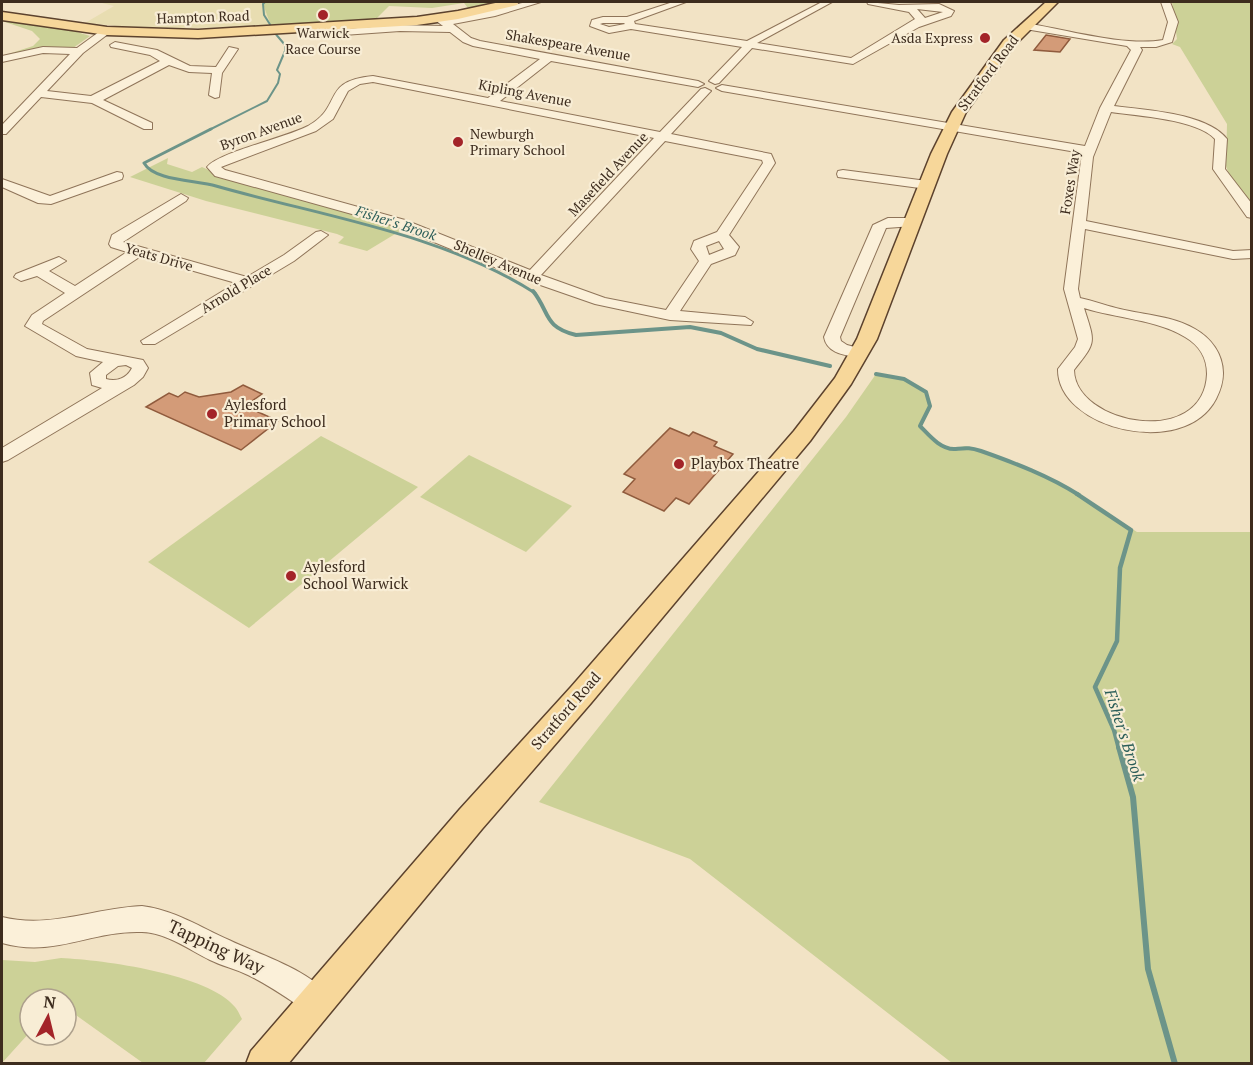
<svg xmlns="http://www.w3.org/2000/svg" width="1253" height="1065" viewBox="0 0 1253 1065" font-family="'PT Serif',serif">
<style>
.farmland{fill:#e8ddb1}
.green{fill:#ccd197}
.lines{fill:none;stroke-linecap:round;stroke-linejoin:round}
.stream-far4{stroke:#6c9489;stroke-width:2}
.stream-far3{stroke:#6c9489;stroke-width:3}
.stream-far2{stroke:#6c9489;stroke-width:4}
.stream-far1{stroke:#6c9489;stroke-width:4.5}
.stream{stroke:#6c9489;stroke-width:6}
.building{fill:#d39b78;stroke:#905b3d;stroke-width:1.5}
.minor-casing{stroke:#8f7459;stroke-width:2}
.major-casing{stroke:#5c422d;stroke-width:3}
.minor{fill:#fbf0d9;fill-rule:evenodd}
.major{fill:#f7d79a;fill-rule:evenodd}
.poi-dot{fill:#a32429;stroke:#f8edd5;stroke-width:2}
.labels{text-anchor:middle;stroke-width:4.5;stroke-linejoin:round;paint-order:stroke}
.far-street-label{font-size:14px;fill:#3d2c1e;stroke:#f8edd5}
.far-poi-label{font-size:14px;fill:#3d2c1e;stroke:#f8edd5}
.far-water-label{font-size:14px;font-style:italic;fill:#2c5e59;stroke:#f8edd5}
.poi-label{font-size:15px;fill:#3d2c1e;stroke:#f8edd5;text-anchor:start}
.street-label{font-size:15px;fill:#3d2c1e;stroke:#f8edd5}
.water-label{font-size:16px;font-style:italic;fill:#2c5e59;stroke:#f8edd5}
.near-street-label{font-size:18px;fill:#3d2c1e;stroke:#f8edd5}
</style>
<rect width="100%" height="100%" fill="#f2e3c5"/>
<path class="farmland" d="M104,2H265L263,4L271,26L154,29L85,23L114,6L102,3Z"/>
<g class="green">
<path d="M265,2H500L468,8L464,3L432,8L389,6L373,22L271,26L263,4Z"/>
<path d="M1172,2H1251V207L1231,180L1226,166L1227,124L1180,47L1172,44L1177,39Z"/>
<path d="M2,18L67,29L90,36L73,48L26,51L2,56L33,46L40,39L32,31L2,21Z"/>
<path d="M168,158L167,164L192,172L202,167L213,172L405,228L367,251L338,243L344,237L337,234L206,201L130,177Z"/>
<path d="M876,374L904,379L926,392L930,406L920,426L939,444L953,449L965,446L981,451L1012,461L1057,481L1137,532H1251V1063H952L690,859L539,802L846,417Z"/>
<path d="M321,436L418,487L249,628L148,562Z"/>
<path d="M469,455L572,506L526,552L420,497Z"/>
<path d="M61,958C103,960 209,974 235,1007C238,1010 240,1016 242,1019L204,1063H143L66,1008V999H30V1032L2,1063V960L35,962Z"/>
</g>
<g class="lines">
<g class="stream-far4">
<path d="M265,2L263,4L264,15L271,26"/>
<path d="M209,130L267,101L278,83L280,74L277,70L285,51V45L274,32"/>
</g>
<path class="stream-far3" d="M211,129L144,163C154,181 196,180 216,186C321,216 441,233 535,293"/>
<g class="stream-far2">
<path d="M533,291C550,312 543,327 576,335L690,327L721,333L757,349L830,366"/>
<path d="M876,374L904,379L926,392L930,406L920,426C929,435 940,449 954,449C966,448 969,447 981,451C1015,463 1049,476 1079,495"/>
</g>
<path class="stream-far1" d="M1077,494L1131,530L1120,568L1117,641L1095,687L1114,730L1119,749"/>
<path class="stream" d="M1119,747L1133,797L1148,969L1175,1064"/>
</g>
<g class="building">
<path d="M1046,35L1070,39L1060,52L1034,50Z"/>
<path d="M243,385L262,394L245,406L278,421L241,450L146,407L169,393L178,397L185,392L199,397L231,392Z"/>
<path d="M670,428L689,436L693,432L717,442L714,446L733,454L689,504L676,498L664,511L623,492L635,479L624,474Z"/>
</g>
<g class="lines">
<defs>
<g id="minor">
<path d="M527,2H541L495,16L453,24L471,38L480,41L698,81L704,84L698,87L551,61L500,101L660,132L701,89L705,88L711,91L709,93L671,134L771,154L775,163L729,235L739,247L735,255L711,264L680,311L745,317L753,322L751,325L670,320L595,304L526,280L395,226L215,176L207,167C219,152 285,138 308,126C344,106 320,81 373,76L488,98L540,59L473,46L463,42L450,32L400,31L315,37L293,31V27L315,31L400,25L443,26L435,20V16H443L447,19ZM373,82L654,138L530,270L405,220L225,170L221,167L316,131L333,119L348,91L360,84ZM665,141L762,160L763,163L717,232L694,241L691,249L699,261L666,310L605,298L541,275ZM719,241L724,249L709,255L706,246Z"/>
<path d="M673,2H686L634,21L635,24L747,41L822,2H832L757,43L851,58L915,19L909,12L868,4L867,2L899,5L939,4L954,11L951,16L919,27L853,64L752,48L719,83L715,84L709,81L711,79L742,47L631,29L609,33L590,26L592,20L603,17H627ZM917,9L943,12L925,18ZM603,23H624L625,24L609,27L600,24Z"/>
<path d="M1161,2H1170L1178,22L1172,42L1156,47H1140L1142,50L1114,106C1145,110 1207,113 1227,139L1225,169L1252,204V218L1247,217L1213,169L1215,139C1197,119 1137,116 1111,112L1093,157L1086,221L1233,251L1252,250V258L1233,259L1085,229L1078,289L1080,298C1094,301 1107,306 1120,309C1145,315 1173,316 1195,329C1211,338 1223,354 1223,373C1223,383 1220,391 1216,399C1184,460 1057,429 1058,369L1075,347L1078,339L1064,289L1082,153L722,91L716,88L722,85L1085,146L1100,108L1131,50L1127,46L1025,29L1020,26L1025,23C1064,29 1124,47 1163,40L1168,22ZM1084,308C1115,318 1158,320 1185,337C1199,345 1207,358 1207,374C1204,449 1075,425 1074,370C1097,341 1095,343 1084,308Z"/>
<path d="M103,29L112,31L83,53L47,91L91,96L160,61L150,55L111,47L110,45L115,42L157,50L190,66L216,67L229,47L238,49L222,73L219,97L215,98L209,95L212,73L189,72L169,65L103,100L152,123V129H144L92,103L41,97L6,134H2V125L70,54L43,53L2,62V56L43,47L77,48Z"/>
<path d="M843,170L927,181L934,185L927,189L838,177L837,174L838,171Z"/>
<path d="M117,172L122,173L123,176L122,179L51,204L38,203L2,187V179L50,196Z"/>
<path d="M181,194L188,198L186,201L123,242L247,277L284,255L316,232L321,231L328,235L294,261L155,344H143L141,341L236,283L141,256L43,321L42,324L87,349L143,360L148,368L143,377L134,385L8,460L2,462V448L102,388L92,385L90,373L103,362L76,356L25,326L32,315L65,293L37,276L21,281L14,277L16,274L59,257L66,261L49,271L75,286L127,252L111,247L109,244L112,235ZM126,365L132,368C127,378 117,382 106,379V375L118,366Z"/>
<path d="M888,218H913L920,222L913,226L886,228L840,337L841,341L847,345L866,350L868,353L860,358C846,355 827,354 824,337L873,225Z"/>
<path d="M142,906C174,910 200,927 229,940C255,953 320,973 331,1001L327,1011L317,1015L307,1011C288,999 269,985 248,975C236,969 222,966 210,960C188,949 167,933 142,932C91,930 55,958 2,943V917C50,929 94,908 142,906Z"/>
</g>
<g id="major">
<path d="M500,2H519L517,5L458,19L417,25L198,38L107,35L2,20V12L107,27L198,30L417,17L458,11Z"/>
<path d="M1046,2H1058L1014,46L966,112L947,154L877,339L851,384L810,441L591,703L482,829L288,1064H246L251,1051L460,809L571,687L794,431L835,378L857,339L931,154L952,112L1004,40Z"/>
</g>
</defs>
<use href="#minor" class="minor-casing"/>
<use href="#major" class="major-casing"/>
<use href="#minor" class="minor"/>
<use href="#major" class="major"/>
</g>
<g class="poi-dot">
<circle cx="323" cy="15" r="6"/>
<circle cx="985" cy="38" r="6"/>
<circle cx="458" cy="142" r="6"/>
<circle cx="212" cy="414" r="6"/>
<circle cx="679" cy="464" r="6"/>
<circle cx="291" cy="576" r="6"/>
</g>
<g class="labels">
<g class="far-street-label">
<text transform="translate(203 17) rotate(-2)" y="5">Hampton Road</text>
<text transform="translate(568 45) rotate(10)" y="5">Shakespeare Avenue</text>
<text transform="translate(988 73) rotate(-53)" y="5">Stratford Road</text>
<text transform="translate(525 93) rotate(11)" y="5">Kipling Avenue</text>
<text transform="translate(261 131) rotate(-20)" y="5">Byron Avenue</text>
<text transform="translate(608 174) rotate(-47)" y="5">Masefield Avenue</text>
<text transform="translate(1070 182) rotate(-81)" y="5">Foxes Way</text>
<text transform="translate(159 257) rotate(16)" y="5">Yeats Drive</text>
<text transform="translate(498 262) rotate(23)" y="5">Shelley Avenue</text>
<text transform="translate(236 289) rotate(-31)" y="5">Arnold Place</text>
</g>
<g class="far-poi-label">
<text x="323" y="38">Warwick<tspan x="323" dy="16">Race Course</tspan></text>
<text x="973" y="43" text-anchor="end">Asda Express</text>
<text x="470" y="139" text-anchor="start">Newburgh<tspan x="470" dy="16">Primary School</tspan></text>
</g>
<g class="far-water-label">
<text transform="translate(396 223) rotate(18)" y="5">Fisher's Brook</text>
</g>
<g class="poi-label">
<text x="224" y="410">Aylesford<tspan x="224" dy="17">Primary School</tspan></text>
<text x="691" y="469">Playbox Theatre</text>
<text x="303" y="572">Aylesford<tspan x="303" dy="17">School Warwick</tspan></text>
</g>
<g class="street-label">
<text transform="translate(566 711) rotate(-49)" y="5">Stratford Road</text>
</g>
<g class="water-label">
<text transform="translate(1125 735) rotate(72)" y="6">Fisher's Brook</text>
</g>
<g class="near-street-label">
<text transform="translate(216 947) rotate(25)" y="6">Tapping Way</text>
</g>
</g>
<rect width="1253" height="1065" fill="none" stroke="#3d2c1e" stroke-width="6"/>
<g transform="translate(48 1017) rotate(7)"><circle r="28" fill="#f8edd5" stroke="#ada08c" stroke-width="1.5"/>
<path d="M0-4.5L10 22L0 15L-10 22Z" fill="#a32429"/>
<text y="-9" font-size="16" font-weight="bold" text-anchor="middle" fill="#3d2c1e">N</text>
</g>
</svg>
